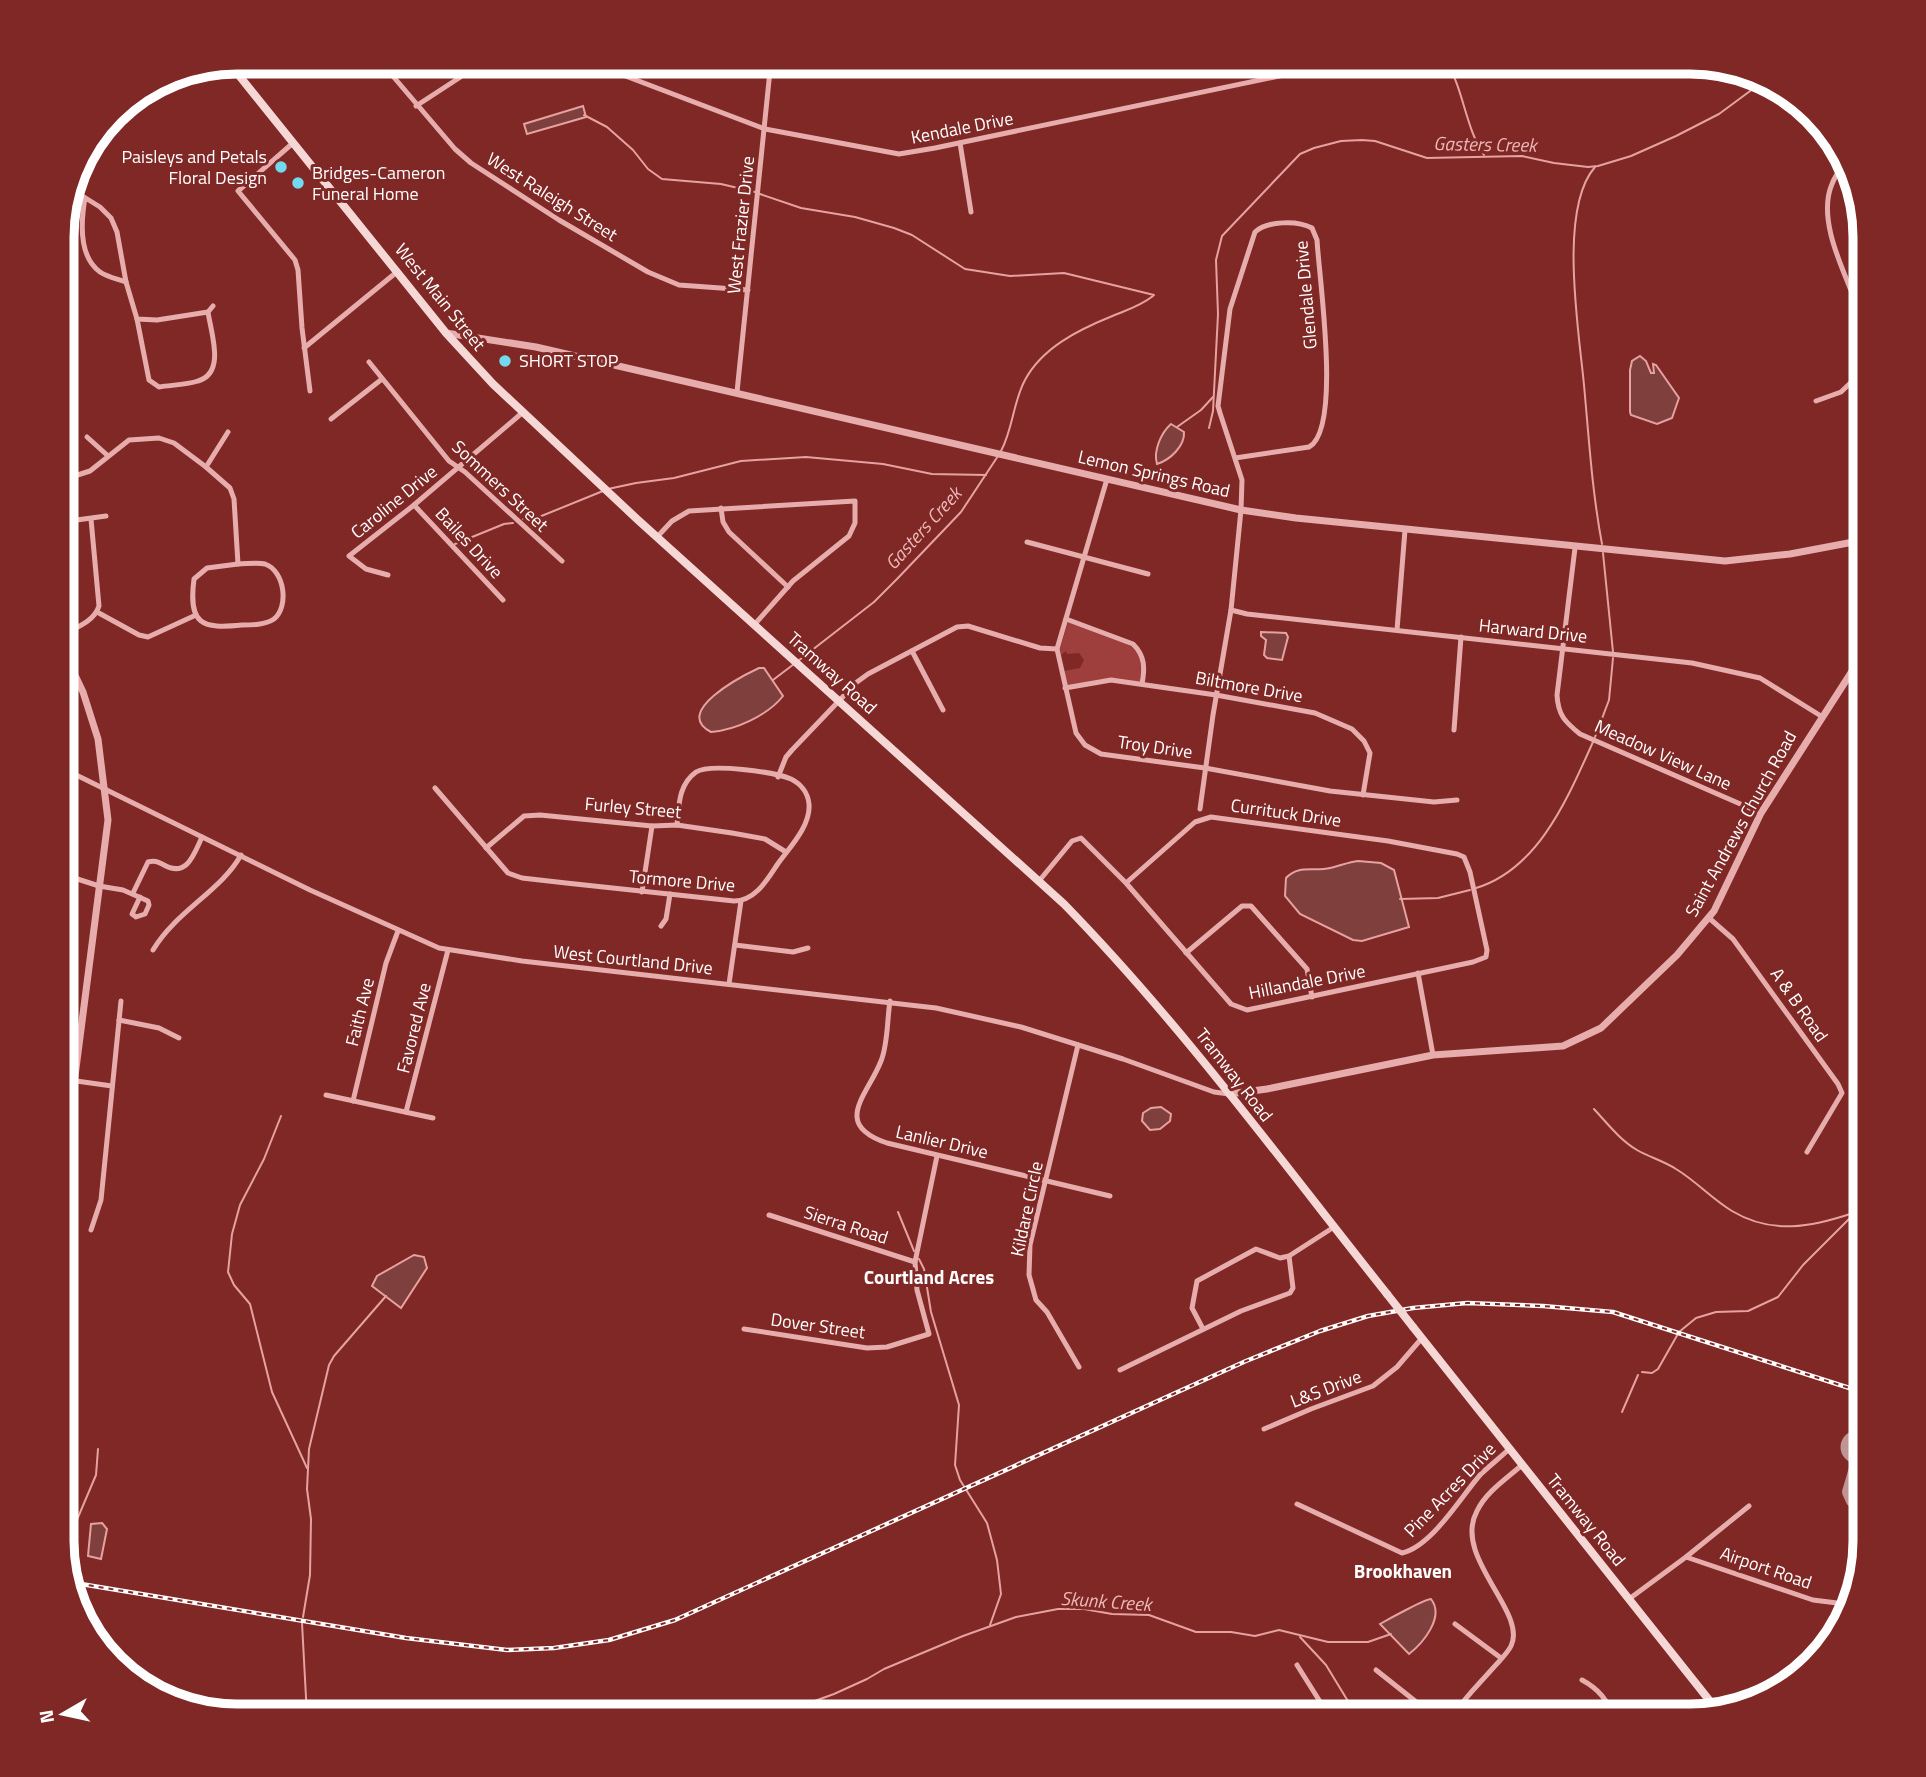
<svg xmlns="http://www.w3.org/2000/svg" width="1926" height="1777" viewBox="0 0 1926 1777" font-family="'Titillium Web',sans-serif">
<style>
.green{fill:#9e3f3e}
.water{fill:#7e3f3d;stroke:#e6a1a1;stroke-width:2}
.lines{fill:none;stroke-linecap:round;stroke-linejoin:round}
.stream{stroke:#e6a1a1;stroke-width:2}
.taxiway{stroke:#bf9492;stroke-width:12}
.runway{stroke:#bf9492;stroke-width:33}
.minor{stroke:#e6adac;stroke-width:5}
.tertiary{stroke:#e6adac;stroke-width:7}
.secondary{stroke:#f5d7d6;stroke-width:8}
.rail-casing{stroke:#fff;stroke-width:4.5}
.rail{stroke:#7f2826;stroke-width:2;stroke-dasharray:5;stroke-linecap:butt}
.secondary-bridge{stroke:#f5d7d6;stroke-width:8}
.poi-dot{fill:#72d9ee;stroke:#7f2826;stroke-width:2.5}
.labels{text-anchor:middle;stroke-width:6;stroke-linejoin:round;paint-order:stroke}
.street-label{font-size:18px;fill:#fff;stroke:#7f2826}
.poi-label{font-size:18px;fill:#fff;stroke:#7f2826;text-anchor:start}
.water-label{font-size:19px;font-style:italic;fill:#edb8b8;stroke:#7f2826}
.neighbourhood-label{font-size:19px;font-weight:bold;fill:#fff;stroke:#7f2826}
.rim{fill:none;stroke:#fff;stroke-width:9}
</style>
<rect width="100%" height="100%" fill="#7f2826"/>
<path class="green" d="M1068,622L1131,646C1142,657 1142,667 1140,682L1101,679L1067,686L1064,671L1080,668L1084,660L1079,653L1067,654L1066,651L1061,655L1060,649Z"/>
<g class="water">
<path d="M583,106L586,117L527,134L524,124Z"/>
<path d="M1640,356L1646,361L1651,373H1654L1653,364L1656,365L1679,398L1672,418L1657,424L1631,415L1630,412V370L1632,361Z"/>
<path d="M1171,424L1184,432C1185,446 1170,460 1157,464C1153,451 1161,433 1171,424Z"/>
<path d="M1261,632L1286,633L1288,637L1282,660L1267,658L1264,655L1266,640L1261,636Z"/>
<path d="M759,668H764L783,696C768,715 736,730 711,732C672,712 742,676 759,668Z"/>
<path d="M1358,861L1381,863L1394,870L1409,927L1362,941L1353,940L1300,914L1285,896L1286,878C1299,864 1314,872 1330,868C1340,866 1348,862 1358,861Z"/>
<path d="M1161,1107L1171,1114L1170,1121L1160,1129L1150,1130L1142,1121L1143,1113L1151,1108Z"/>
<path d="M414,1255L424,1257L427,1268L401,1308L372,1286L377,1276Z"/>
<path d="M102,1523L107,1529L101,1559L88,1556L91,1524Z"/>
<path d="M1431,1599C1445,1617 1423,1643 1409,1654L1380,1624C1387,1620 1425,1599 1431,1599Z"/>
</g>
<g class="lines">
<g class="stream">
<path d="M1446,61C1464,90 1465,127 1484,155"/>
<path d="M584,115L607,127L633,150L648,169L662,179L721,184L755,192"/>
<path d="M1595,167C1558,209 1579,331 1584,385C1589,439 1592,491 1602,544"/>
<path d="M760,194L801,208L855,217L894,228L912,235L965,269L1010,276L1064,273L1154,295"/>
<path d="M1177,427L1201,410L1213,397"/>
<path d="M1209,428L1213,411L1218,314L1216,260L1222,236L1300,154L1314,148L1341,141L1362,140L1375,141L1427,158L1522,156L1554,163L1588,167L1598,166L1631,156L1676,136L1719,114L1765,80"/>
<path d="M1001,451C1013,429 1013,402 1025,380C1042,348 1078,330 1110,317C1126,310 1139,307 1153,296"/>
<path d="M608,489L636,483L674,478L741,461L806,457L883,464L932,474L986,475"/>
<path d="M523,519H534L603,491"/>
<path d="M455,544L504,524L513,523"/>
<path d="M1603,553L1613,652"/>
<path d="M798,661L874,602L897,579L961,512L998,456"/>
<path d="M773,680L794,664"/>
<path d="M1595,737L1609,700L1613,658"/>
<path d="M1476,888C1539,869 1568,797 1593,742"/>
<path d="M1400,899L1438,898L1470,890"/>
<path d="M1594,1109C1607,1123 1620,1140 1637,1150C1649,1157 1664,1161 1676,1169C1696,1181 1712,1199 1732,1211C1772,1235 1812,1227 1853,1213"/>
<path d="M281,1116L264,1159L240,1205L232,1234L228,1272L234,1285L250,1304L272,1392L307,1468"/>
<path d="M898,1212L914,1251"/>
<path d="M919,1259L924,1269L931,1312L959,1405L955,1465L960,1480L987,1523L997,1560L1001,1594L990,1625"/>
<path d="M1642,1372L1652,1373L1658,1369L1679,1332L1696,1318L1716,1312L1748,1311L1778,1297L1803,1265L1851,1217L1865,1198"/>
<path d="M1622,1412L1638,1375"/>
<path d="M62,1555L96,1475L98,1449"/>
<path d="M303,1617L310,1575L311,1519L307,1489L309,1449L329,1365L334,1356L386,1296"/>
<path d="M302,1623L307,1716"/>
<path d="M1300,1637L1326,1665L1357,1716"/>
<path d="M773,1716L834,1694L867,1679L884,1669L963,1636L1016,1617L1058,1609H1084L1112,1614L1149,1615L1196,1632H1231L1255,1636L1279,1630L1328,1642H1368L1391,1634"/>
</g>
<path class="taxiway" d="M1861,1448L1848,1492L1852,1501L1865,1505"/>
<path class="runway" d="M1857,1447L1865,1449"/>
<g class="minor">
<path d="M380,61L455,149L471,163L559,220L648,272L679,285L748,290"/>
<path d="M586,61L765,129L899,154L935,148L1351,61"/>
<path d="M416,106L485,61"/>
<path d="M293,143L238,191L295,260L298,270L302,328L310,391"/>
<path d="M960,143L971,212"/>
<path d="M1846,161C1841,168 1835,176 1832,184C1816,221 1846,275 1859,310L1864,316"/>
<path d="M71,189L100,207L111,218L117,232L126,282L137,319L157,320L208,312L213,306"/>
<path d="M85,198C81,221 78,256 100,272C107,277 118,279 126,282"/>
<path d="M137,319L149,380L159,387C171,385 186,385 198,381C226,373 211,333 208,312"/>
<path d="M304,348L398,271"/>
<path d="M369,362L449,461L465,472L562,561"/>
<path d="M737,392L771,61"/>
<path d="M1816,401L1841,392L1864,370"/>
<path d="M331,419L382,379"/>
<path d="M87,437L107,455"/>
<path d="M206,467L228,432"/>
<path d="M1107,479L1057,649L1076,733L1085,745L1101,754L1205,768L1330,791L1434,802L1457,800"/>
<path d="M62,480L90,471L129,440L159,438L174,443L206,467L230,488L234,499L238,564"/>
<path d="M414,505L503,600"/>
<path d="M721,508L723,522L729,532L788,587"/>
<path d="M62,522L106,516"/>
<path d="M657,537L672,521L689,511L855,501V523L849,536L793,581L755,624"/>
<path d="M1027,542L1148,574"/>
<path d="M1575,548L1557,695C1558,715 1565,722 1580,734L1761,813"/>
<path d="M238,564C246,564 258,562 265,564C285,571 289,607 274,619C265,625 252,625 242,625C202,629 188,625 194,579L207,568Z"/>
<path d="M388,575L366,569L349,556L414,505L522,413"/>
<path d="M1231,610L1247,614L1692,663L1760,678L1821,716"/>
<path d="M97,612L139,635L148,637L196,615"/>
<path d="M1066,619L1133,644C1145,656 1145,668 1142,684"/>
<path d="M1397,630L1405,530"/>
<path d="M62,635C75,628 94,622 99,606L91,519"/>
<path d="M912,651L943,710"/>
<path d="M1065,688L1111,680L1216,695L1315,713L1352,729L1364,741L1370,753L1363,795"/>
<path d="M1454,730L1461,637"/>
<path d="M62,768L310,890L439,948L522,961L936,1008L1021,1027L1123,1059L1214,1092L1229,1094"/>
<path d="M778,777L786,757L792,750L857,682L868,674L957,627L968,626L1040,648L1057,649"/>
<path d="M435,788L508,873L522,878L566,883L734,901C755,901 767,880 777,865C789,848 811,826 809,804C808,793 801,784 791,779C775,772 710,763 696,772C678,785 679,806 677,825"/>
<path d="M1200,809L1213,715L1231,610L1241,510L1242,480L1220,413L1218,406L1230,309L1255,232C1267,221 1297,220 1312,228L1317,240C1319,278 1342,429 1309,447L1235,458"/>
<path d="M486,848L524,816L540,815L652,826L677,825L732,833L765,839L786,852"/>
<path d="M62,874L99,886L123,890L148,901L149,905L145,914L136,917L132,914L140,897"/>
<path d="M1039,881L1072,841L1081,838L1126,883L1231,1004L1247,1010L1473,962L1486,957L1487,950L1470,872L1464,857L1457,854L1388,841L1211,817L1195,822L1126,883"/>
<path d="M642,892L652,826"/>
<path d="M133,893L148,862C155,860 158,862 164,865C187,878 194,854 202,837"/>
<path d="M62,914L75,920"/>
<path d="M1709,918L1733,939L1838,1084L1842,1093L1807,1152"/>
<path d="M661,926L666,919L670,894"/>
<path d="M735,945L793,952L808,948"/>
<path d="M153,950C176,911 221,891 241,855"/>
<path d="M1186,953L1242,906H1251L1307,969L1312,997"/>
<path d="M1418,973L1433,1055"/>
<path d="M729,984L741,901"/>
<path d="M890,1001C887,1020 888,1044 881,1061C868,1095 831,1124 887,1143L1110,1196"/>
<path d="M119,1020L159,1028L179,1038"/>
<path d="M1078,1045L1030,1245L1029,1275L1036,1300L1047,1312L1079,1367"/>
<path d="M62,1079L112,1086"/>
<path d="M326,1095L433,1118"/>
<path d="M353,1101L386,963L398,931"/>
<path d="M406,1112L448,950"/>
<path d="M769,1215L915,1262"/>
<path d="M91,1230L101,1200L121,1001"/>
<path d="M744,1329L867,1348L887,1347L929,1334L917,1290L915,1262L937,1156"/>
<path d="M1203,1329L1192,1308L1197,1281L1256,1249L1280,1258L1289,1256L1334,1227"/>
<path d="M1120,1370L1241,1311L1290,1293L1293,1288L1289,1256"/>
<path d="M1264,1429L1311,1409L1373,1386L1397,1367L1422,1338"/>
<path d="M1297,1504L1402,1553C1432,1546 1460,1498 1480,1475C1489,1466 1500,1458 1509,1449"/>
<path d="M1686,1557L1813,1600L1837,1603"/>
<path d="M1629,1599L1686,1557L1749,1506"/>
<path d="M1455,1624L1501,1658"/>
<path d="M1297,1665L1329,1716"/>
<path d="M1376,1670L1434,1716"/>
<path d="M1582,1680C1597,1688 1608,1699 1612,1716"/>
<path d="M1451,1716C1465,1699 1479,1683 1494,1667C1499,1661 1507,1654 1511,1646C1528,1612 1452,1557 1477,1511C1486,1492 1506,1479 1522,1465"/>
</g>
<g class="tertiary">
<path d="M103,128L171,74"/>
<path d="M446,333L536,347L1241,510L1296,518L1725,561L1790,554L1864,540"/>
<path d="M1229,1094L1267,1089L1433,1055L1563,1046L1601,1028L1677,955L1714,911L1761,813L1865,651"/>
<path d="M62,1177L108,820L98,739L83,692L62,648"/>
</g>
<g class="secondary">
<path d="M229,63L446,333L493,384L638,520L1064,904C1182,1025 1282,1162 1387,1294"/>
<path d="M1413,1327L1717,1710"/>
</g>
<defs>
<path id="rail" d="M69,1582L406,1638L507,1650L554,1648L609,1640L675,1620L1246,1361L1320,1331L1368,1316L1413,1308L1467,1303L1543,1306L1613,1312L1865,1393"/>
</defs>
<use href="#rail" class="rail-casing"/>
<use href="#rail" class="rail"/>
<path class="secondary-bridge" d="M1387,1294L1413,1327"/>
</g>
<g class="poi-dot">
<circle cx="281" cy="167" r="7"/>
<circle cx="298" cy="183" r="7"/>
<circle cx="505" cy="361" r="7"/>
</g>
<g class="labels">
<g class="street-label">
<text transform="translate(962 128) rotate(-11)" y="6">Kendale Drive</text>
<text transform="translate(552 197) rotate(32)" y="6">West Raleigh Street</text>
<text transform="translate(741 225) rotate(-84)" y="6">West Frazier Drive</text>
<text transform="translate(1306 295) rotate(-95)" y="6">Glendale Drive</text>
<text transform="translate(440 297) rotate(51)" y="6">West Main Street</text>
<text transform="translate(1154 474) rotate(13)" y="6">Lemon Springs Road</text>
<text transform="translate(500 486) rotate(43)" y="6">Sommers Street</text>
<text transform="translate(394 502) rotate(-39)" y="6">Caroline Drive</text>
<text transform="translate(469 543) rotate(47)" y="6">Bailes Drive</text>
<text transform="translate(1533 631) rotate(6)" y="6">Harward Drive</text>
<text transform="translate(832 673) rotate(42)" y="6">Tramway Road</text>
<text transform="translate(1249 687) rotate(10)" y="6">Biltmore Drive</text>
<text transform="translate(1155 747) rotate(8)" y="6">Troy Drive</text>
<text transform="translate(1663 755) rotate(24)" y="6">Meadow View Lane</text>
<text transform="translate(633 808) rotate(5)" y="6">Furley Street</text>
<text transform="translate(1286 813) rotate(8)" y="6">Currituck Drive</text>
<text transform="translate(1741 824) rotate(-61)" y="6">Saint Andrews Church Road</text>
<text transform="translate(682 881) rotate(5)" y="6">Tormore Drive</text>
<text transform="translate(633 960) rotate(6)" y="6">West Courtland Drive</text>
<text transform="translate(1307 982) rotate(-11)" y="6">Hillandale Drive</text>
<text transform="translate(1799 1005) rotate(55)" y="6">A &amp; B Road</text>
<text transform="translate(360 1012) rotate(-76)" y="6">Faith Ave</text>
<text transform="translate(414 1028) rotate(-76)" y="6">Favored Ave</text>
<text transform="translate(1234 1075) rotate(52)" y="6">Tramway Road</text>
<text transform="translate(942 1142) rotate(13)" y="6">Lanlier Drive</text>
<text transform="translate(1027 1209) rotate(-78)" y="6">Kildare Circle</text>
<text transform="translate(846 1225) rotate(18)" y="6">Sierra Road</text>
<text transform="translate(818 1326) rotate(8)" y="6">Dover Street</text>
<text transform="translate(1326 1389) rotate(-21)" y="6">L&amp;S Drive</text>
<text transform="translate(1450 1490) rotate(-46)" y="6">Pine Acres Drive</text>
<text transform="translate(1586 1520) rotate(51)" y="6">Tramway Road</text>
<text transform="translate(1766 1568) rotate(19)" y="6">Airport Road</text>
</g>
<g class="poi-label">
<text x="267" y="163" text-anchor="end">Paisleys and Petals<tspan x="267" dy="21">Floral Design</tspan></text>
<text x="312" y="179">Bridges-Cameron<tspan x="312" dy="21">Funeral Home</tspan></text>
<text x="519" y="367">SHORT STOP</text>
</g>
<g class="water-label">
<text transform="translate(1485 144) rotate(1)" y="7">Gasters Creek</text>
<text transform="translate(923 528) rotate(-48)" y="7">Gasters Creek</text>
<text transform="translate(1106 1601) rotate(4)" y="7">Skunk Creek</text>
</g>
<g class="neighbourhood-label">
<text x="929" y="1284">Courtland Acres</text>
<text x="1403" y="1578">Brookhaven</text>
</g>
</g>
<path d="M0 0H1926V1777H0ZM237 74H1690A163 163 0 0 1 1853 237V1541A163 163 0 0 1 1690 1704H237A163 163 0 0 1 74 1541V237A163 163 0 0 1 237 74Z" fill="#7f2826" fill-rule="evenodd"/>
<path class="rim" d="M237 74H1690A163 163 0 0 1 1853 237V1541A163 163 0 0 1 1690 1704H237A163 163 0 0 1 74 1541V237A163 163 0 0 1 237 74Z"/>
<g transform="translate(63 1714) rotate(261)" stroke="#7f2826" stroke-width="5" paint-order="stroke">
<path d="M0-5L12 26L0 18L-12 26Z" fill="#ffffff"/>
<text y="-10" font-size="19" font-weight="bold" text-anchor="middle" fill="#ffffff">N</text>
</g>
</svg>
